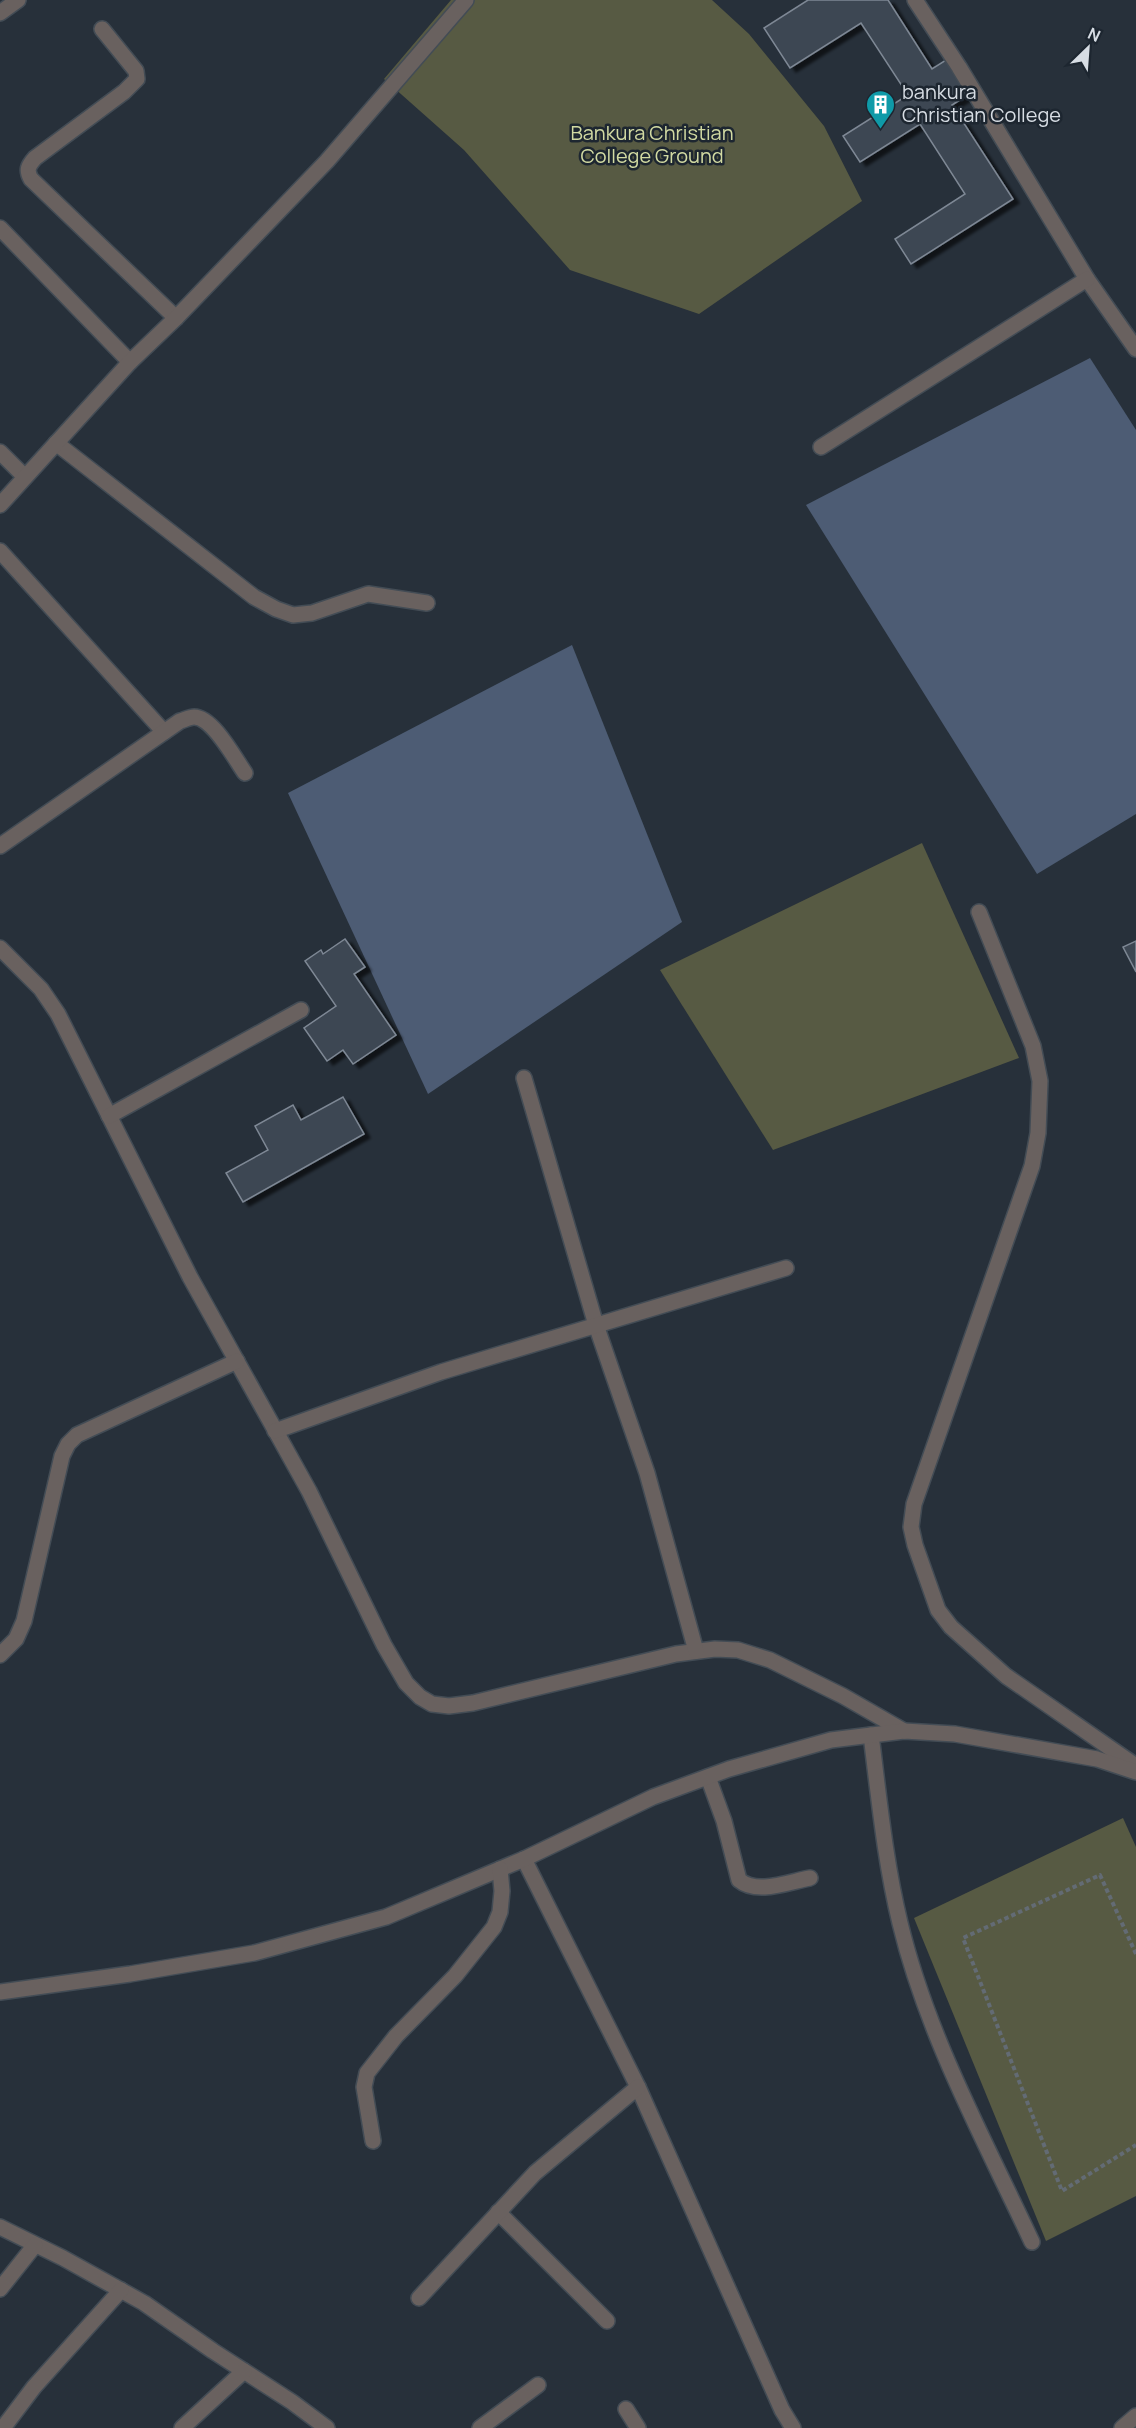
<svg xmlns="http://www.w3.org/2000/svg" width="1136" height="2428" viewBox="0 0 1136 2428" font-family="Manrope,sans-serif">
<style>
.green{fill:#575a43}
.water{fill:#4d5c74}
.building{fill:#3e4752;stroke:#7e8895;stroke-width:1.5;filter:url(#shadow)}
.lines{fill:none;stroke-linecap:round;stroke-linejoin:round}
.minor-casing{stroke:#434c55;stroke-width:18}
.path{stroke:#636b74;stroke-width:4;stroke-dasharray:4.5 3;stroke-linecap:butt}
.minor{stroke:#69615f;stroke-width:15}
.labels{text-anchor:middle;stroke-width:5;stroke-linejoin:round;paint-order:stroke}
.poi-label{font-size:20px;fill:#d7dde4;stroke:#1d2630;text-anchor:start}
.park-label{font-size:20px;fill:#d2daa2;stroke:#1d2630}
</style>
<defs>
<filter id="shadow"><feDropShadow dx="6" dy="4" stdDeviation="1.5" flood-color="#0009"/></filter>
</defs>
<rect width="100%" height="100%" fill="#27303a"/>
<g class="green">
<path d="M451,0H712L749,34L824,126L862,201L699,314L570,270L464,150L384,79Z"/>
<path d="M922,843L1019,1058L773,1150L660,970Z"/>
<path d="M1123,1818L1136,1847V2196L1046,2241L914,1918Z"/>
</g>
<g class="water">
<path d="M1090,358L1136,430V814L1037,874L806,505Z"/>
<path d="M572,645L682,922L428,1094L288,793Z"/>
</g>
<g class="building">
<path d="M808,0H888L932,69L946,60L969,94L952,105L1013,199L911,264L895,239L965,194L920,124L860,162L843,136L908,95L861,23L790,68L764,28Z"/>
<path d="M345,939L365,967L354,974L396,1035L353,1064L343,1050L327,1061L304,1028L336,1006L305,961L321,950L323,954Z"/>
<path d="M1136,941V972L1123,947Z"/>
<path d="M343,1097L364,1134L243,1202L226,1173L268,1150L255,1126L293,1105L301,1120Z"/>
</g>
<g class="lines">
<defs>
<g id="minor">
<path d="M915,0L959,67L1087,279L1136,349"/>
<path d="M0,13L18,0"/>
<path d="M102,29L136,71L137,79L124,92L35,158C28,166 26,170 31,179L176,318"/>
<path d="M0,228L130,362"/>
<path d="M56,443L254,597L276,609L293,615L312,613L368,594L427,603"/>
<path d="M821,447L1087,279"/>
<path d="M0,452L25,477"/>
<path d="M0,505L130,362L176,318L327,161L466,0"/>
<path d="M0,551L164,732"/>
<path d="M0,846L180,721C184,720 190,717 194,717C213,717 235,759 245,773"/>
<path d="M979,912L1033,1046L1040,1081L1038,1133L1032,1166L914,1504L911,1527L915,1545L938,1610L951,1627L1006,1676L1136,1766"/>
<path d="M0,948L41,989L58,1014L190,1277L309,1491L384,1645L406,1683L420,1697L432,1704L449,1706L473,1703L676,1654L715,1649L738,1650L770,1660L843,1696L904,1731"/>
<path d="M524,1078L596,1325L647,1473L696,1651"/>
<path d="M109,1116L301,1010"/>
<path d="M275,1431L441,1372L786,1268"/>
<path d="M0,1655L16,1639L24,1621L62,1456L68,1444L77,1435L237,1361"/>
<path d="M871,1735C879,1798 885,1861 900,1923C927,2035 984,2139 1032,2242"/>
<path d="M708,1777L724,1821L739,1880C757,1895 788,1882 810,1878"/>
<path d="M524,1859L638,2087L782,2410L793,2428"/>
<path d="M0,1992L130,1974L254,1953L386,1917L524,1859L653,1797L729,1769L831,1740L904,1731L955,1734L1097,1759L1136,1772"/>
<path d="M373,2141L364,2087L367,2073L396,2036L455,1976L494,1927L500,1912L502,1891L500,1869"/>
<path d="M498,2212L607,2321"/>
<path d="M0,2227L63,2258L144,2303L213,2351L292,2402L327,2428"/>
<path d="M0,2289L35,2245"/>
<path d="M419,2298L535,2173L638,2087"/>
<path d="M626,2409L638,2428"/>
<path d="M3,2428L34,2387L121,2290"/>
<path d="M182,2428L244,2371"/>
<path d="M480,2428L538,2385"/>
<path d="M1122,2428L1136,2416"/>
</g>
</defs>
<use href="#minor" class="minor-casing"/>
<path class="path" d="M1136,1954L1100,1875L963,1938L1062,2191L1136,2145"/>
<use href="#minor" class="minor"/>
</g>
<defs>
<symbol id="building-pin" viewBox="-11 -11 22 30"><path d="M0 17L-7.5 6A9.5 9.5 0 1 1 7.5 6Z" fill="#0f9aa8" stroke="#1d2630"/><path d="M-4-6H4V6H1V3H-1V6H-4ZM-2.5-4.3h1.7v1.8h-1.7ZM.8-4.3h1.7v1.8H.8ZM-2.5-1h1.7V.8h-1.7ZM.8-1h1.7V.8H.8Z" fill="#fff"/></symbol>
</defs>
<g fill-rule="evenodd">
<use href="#building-pin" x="864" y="88" width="33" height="45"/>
</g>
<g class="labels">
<g class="poi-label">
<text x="902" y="99">bankura<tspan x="902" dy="23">Christian College</tspan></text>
</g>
<g class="park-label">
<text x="652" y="140">Bankura Christian<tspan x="652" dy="23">College Ground</tspan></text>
</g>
</g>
<g transform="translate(1088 48) rotate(25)" stroke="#1d2630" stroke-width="4.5" paint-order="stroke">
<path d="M0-4.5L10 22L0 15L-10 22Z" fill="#d7dde4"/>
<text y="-9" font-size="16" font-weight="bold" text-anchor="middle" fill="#d7dde4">N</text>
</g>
</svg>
